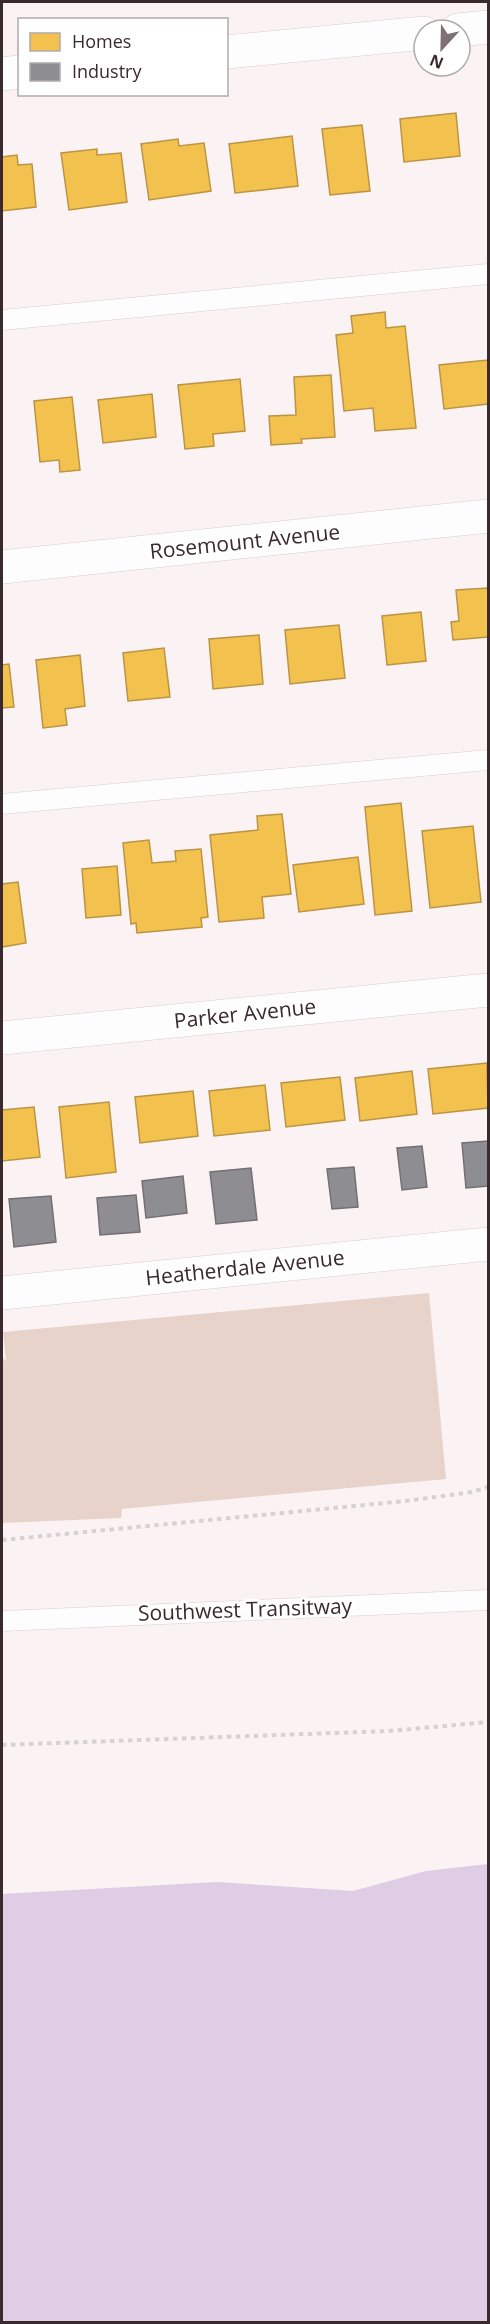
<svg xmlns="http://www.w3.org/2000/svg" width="490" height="2324" viewBox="0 0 490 2324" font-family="'Open Sans',sans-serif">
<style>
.green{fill:#e8d3cb}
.water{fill:#decde5}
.homes{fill:#f2c14e;stroke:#bb9444;stroke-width:1.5}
.industry{fill:#8d8d92;stroke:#746f74;stroke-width:1.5}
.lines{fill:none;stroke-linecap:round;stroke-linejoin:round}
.service-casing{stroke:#d9cdd0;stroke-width:21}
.minor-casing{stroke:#d9cdd0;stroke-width:34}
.path{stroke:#d6d2d3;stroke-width:4;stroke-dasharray:4.5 4.5;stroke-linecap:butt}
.service{stroke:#fefdfd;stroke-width:20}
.minor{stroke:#fefdfd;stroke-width:33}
.labels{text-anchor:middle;stroke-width:6;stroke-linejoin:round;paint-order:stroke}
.street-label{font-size:21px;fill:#3a2a2e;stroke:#fff}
</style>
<rect width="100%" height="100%" fill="#fbf2f4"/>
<path class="green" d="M429,1293L446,1479L122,1509L121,1518L2,1523V1357L6,1361L3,1332Z"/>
<path class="water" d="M488,1864V2322H2V1894L217,1882L353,1891L426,1871Z"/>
<g class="homes">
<path d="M456,113L460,156L404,162L400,119Z"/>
<path d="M362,125L370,191L330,195L322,129Z"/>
<path d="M292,136L298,186L235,193L229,144Z"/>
<path d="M178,139L179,146L204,143L211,191L149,200L141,144Z"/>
<path d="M97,149V155L121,153L127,202L69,210L61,153Z"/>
<path d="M17,155L18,165L32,164L36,207L2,211V157Z"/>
<path d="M385,312L386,328L405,326L416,428L375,431L373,408L344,411L336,335L353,333L351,316Z"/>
<path d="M488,360V404L444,409L439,365Z"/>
<path d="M331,375L335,437L301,439L302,443L271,445L269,416L296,415L294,377Z"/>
<path d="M240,379L245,431L213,434L214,446L185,449L178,385Z"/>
<path d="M152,394L156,437L103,443L98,400Z"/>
<path d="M72,397L80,470L60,472L59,460L40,462L34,401Z"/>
<path d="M488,588V637L453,640L451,622L459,621L456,590Z"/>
<path d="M421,612L426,661L387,665L382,616Z"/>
<path d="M339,625L345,678L290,684L285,630Z"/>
<path d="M259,635L263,684L213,689L209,639Z"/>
<path d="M164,648L170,697L128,701L123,653Z"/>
<path d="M80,655L85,706L65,709L67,725L43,728L36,660Z"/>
<path d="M9,664L14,707L2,708V665Z"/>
<path d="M401,803L412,911L375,915L365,807Z"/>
<path d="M282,814L291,894L262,897L264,918L219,922L210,835L258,830L257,816Z"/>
<path d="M473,826L481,902L430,908L422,831Z"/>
<path d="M149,840L152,863L176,861L175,851L201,849L208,917L201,918L202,927L137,933L136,923L131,924L123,843Z"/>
<path d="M358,857L364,904L299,912L293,865Z"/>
<path d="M117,866L121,915L86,918L82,869Z"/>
<path d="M18,882L26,943L2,947V884Z"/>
<path d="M487,1063L488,1108L433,1114L428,1069Z"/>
<path d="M412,1071L417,1114L360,1121L355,1078Z"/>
<path d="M340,1077L345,1120L286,1127L281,1083Z"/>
<path d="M265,1085L270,1130L214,1136L209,1091Z"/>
<path d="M193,1091L198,1136L140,1143L135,1097Z"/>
<path d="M109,1102L116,1172L66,1178L59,1107Z"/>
<path d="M34,1107L40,1157L2,1161V1110Z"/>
</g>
<g class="industry">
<path d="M488,1141V1186L466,1188L462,1143Z"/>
<path d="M422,1146L427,1187L402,1190L397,1148Z"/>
<path d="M354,1167L358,1207L332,1209L327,1169Z"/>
<path d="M251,1168L257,1220L216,1224L210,1172Z"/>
<path d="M183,1176L187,1213L146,1218L142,1181Z"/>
<path d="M136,1195L140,1232L100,1235L97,1198Z"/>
<path d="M51,1196L56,1242L14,1247L9,1199Z"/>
</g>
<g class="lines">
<defs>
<g id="service">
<path d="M2,320L488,274"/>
<path d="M2,804L488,760"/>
<path d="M2,1621L488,1600"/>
</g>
<g id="minor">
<path d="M458,30L488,27"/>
<path d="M226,52L424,33"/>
<path d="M2,74L20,72"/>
<path d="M2,567L488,516"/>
<path d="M2,1038L488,990"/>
<path d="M2,1293L488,1244"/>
</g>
</defs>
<use href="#service" class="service-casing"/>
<use href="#minor" class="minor-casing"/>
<g class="path">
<path d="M2,1540L406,1501L472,1492L488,1487"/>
<path d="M2,1745L389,1731L488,1722"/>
</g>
<use href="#service" class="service"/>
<use href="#minor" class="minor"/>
</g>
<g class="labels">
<g class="street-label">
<text transform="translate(245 542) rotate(-6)" y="7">Rosemount Avenue</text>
<text transform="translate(245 1014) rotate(-6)" y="7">Parker Avenue</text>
<text transform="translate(245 1268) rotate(-6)" y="7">Heatherdale Avenue</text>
<text transform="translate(245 1610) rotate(-2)" y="7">Southwest Transitway</text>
</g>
</g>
<rect width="490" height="2324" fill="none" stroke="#3a2a2e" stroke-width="6"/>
<rect x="18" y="18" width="210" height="78" fill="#ffffff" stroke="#b0aaab" stroke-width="1.5"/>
<rect x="30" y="33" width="30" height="18" fill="#f2c14e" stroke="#b0aaab" stroke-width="1.5"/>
<text x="72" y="48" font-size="18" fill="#3a2a2e">Homes</text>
<rect x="30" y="63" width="30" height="18" fill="#8d8d92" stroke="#b0aaab" stroke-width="1.5"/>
<text x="72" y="78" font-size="18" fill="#3a2a2e">Industry</text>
<g transform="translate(442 48) rotate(202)"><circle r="28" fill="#ffffff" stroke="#b0aaab" stroke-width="1.5"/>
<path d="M0-4.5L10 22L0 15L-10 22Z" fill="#7e7073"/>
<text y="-9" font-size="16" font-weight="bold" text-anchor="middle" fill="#3a2a2e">N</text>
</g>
</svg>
